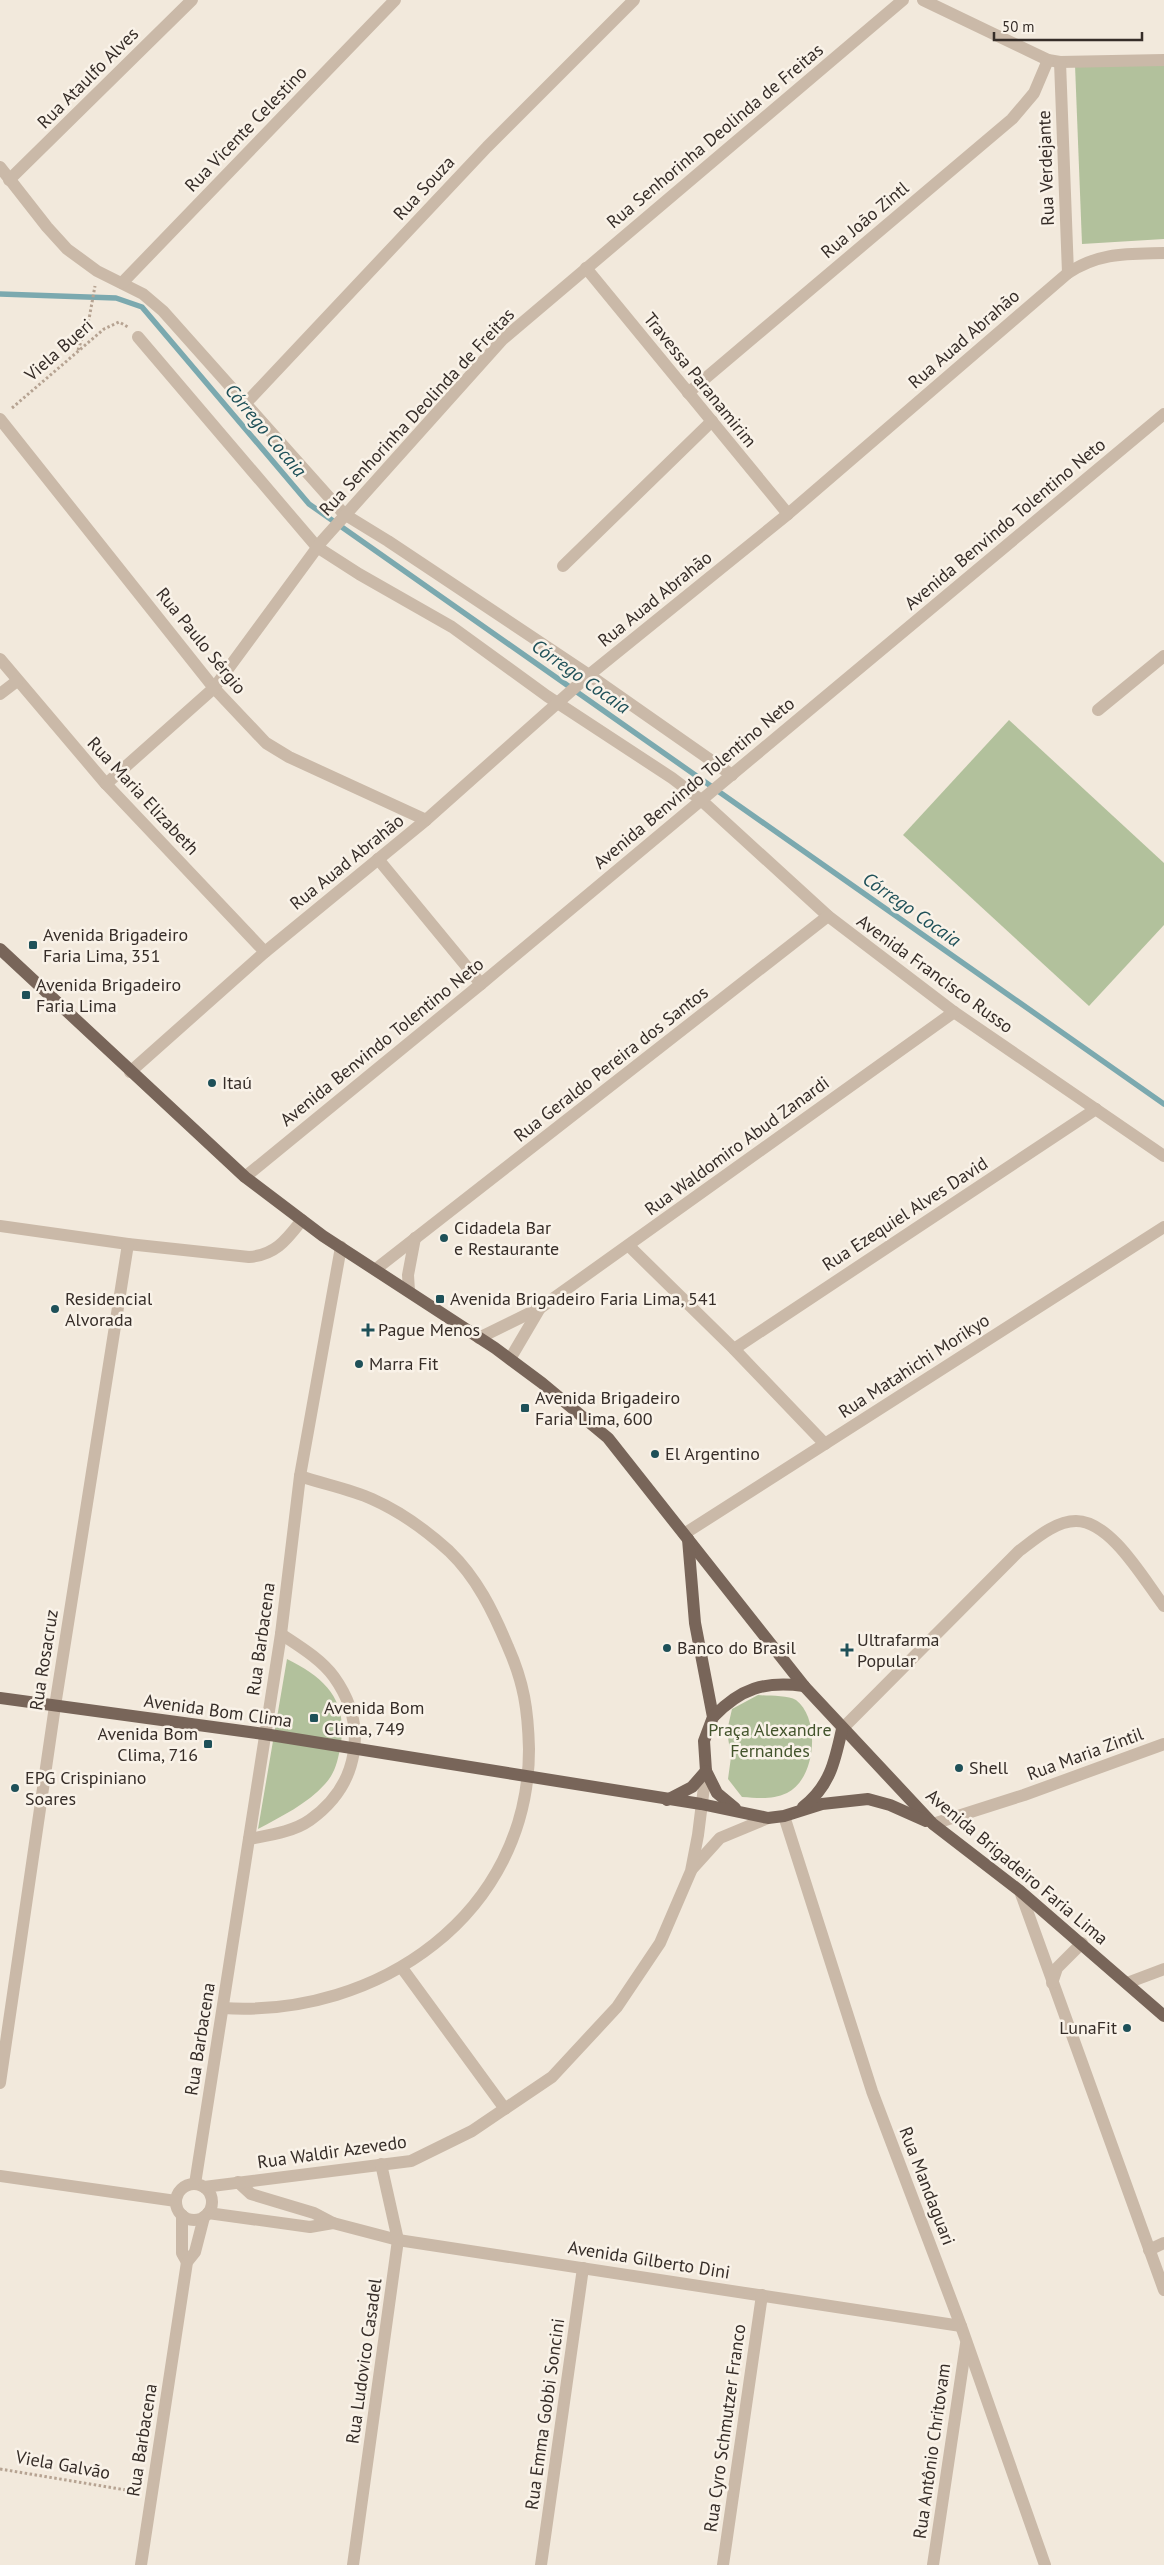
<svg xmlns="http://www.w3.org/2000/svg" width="1164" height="2565" viewBox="0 0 1164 2565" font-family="'PT Sans',sans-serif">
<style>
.green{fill:#b2c19c}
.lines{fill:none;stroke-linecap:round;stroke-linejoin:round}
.stream{stroke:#7ba9af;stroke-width:5.5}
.path{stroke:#b6a392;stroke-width:3;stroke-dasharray:2.5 2.5;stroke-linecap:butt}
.minor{stroke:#cab9a8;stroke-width:12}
.major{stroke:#786559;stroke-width:12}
.poi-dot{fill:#1e5058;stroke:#f9f2e8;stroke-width:2}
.labels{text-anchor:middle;stroke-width:5;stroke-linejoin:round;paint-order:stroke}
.street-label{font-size:18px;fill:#362d28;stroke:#f9f2e8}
.poi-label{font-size:18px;fill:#362d28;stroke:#f9f2e8;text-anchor:start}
.park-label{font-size:18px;fill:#43542c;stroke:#f9f2e8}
.water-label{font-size:19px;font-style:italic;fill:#1e5058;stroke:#f9f2e8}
</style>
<rect width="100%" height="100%" fill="#f2e9dc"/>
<g class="green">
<path d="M1164,64V239L1082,244L1075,65Z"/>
<path d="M1009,720L1164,863V925L1089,1006L903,835Z"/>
<path d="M287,1659C327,1679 349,1701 340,1749C337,1763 335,1773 325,1784C307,1804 282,1816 258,1829Z"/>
<path d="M758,1695C768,1696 788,1695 796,1700C821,1719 816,1779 787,1793C772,1800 758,1798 742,1797L728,1779L731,1757L727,1731L732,1709Z"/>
</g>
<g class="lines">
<path class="stream" d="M0,294L116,298L142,307L309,504L1164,1104"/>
<g class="path">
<path d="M78,350L89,319L95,286"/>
<path d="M12,408L104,329L119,322L128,327"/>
<path d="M0,2469L138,2492"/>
</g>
<g class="minor">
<path d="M923,0L1048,60L1060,62L1164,60"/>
<path d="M1060,62L1068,273"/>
<path d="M0,167L47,227L67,249L97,271L143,294L163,311L344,514L388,541L589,675L732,775"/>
<path d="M9,180L192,0"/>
<path d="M586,268L788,514"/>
<path d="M122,283L395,0"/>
<path d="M138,337L317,547L359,574L452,627L547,696L672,778L701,800L828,916L954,1012L1164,1156"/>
<path d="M688,393L1012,119L1034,93L1048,60"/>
<path d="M245,404L487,147L634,0"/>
<path d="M0,419L214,688L266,743L289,757L426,820"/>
<path d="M563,566L712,421"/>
<path d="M0,659L106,784L265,952"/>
<path d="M0,694L17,681"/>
<path d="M1098,710L1164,656"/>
<path d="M106,784L214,688L322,541L502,340L903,0"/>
<path d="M378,859L481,984"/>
<path d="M130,1072L265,952L426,820L589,675L788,514L1068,273C1100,252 1127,254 1164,253"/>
<path d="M245,1177L481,984L1164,414"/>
<path d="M0,1226L128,1244L249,1257C276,1255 287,1239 302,1220"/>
<path d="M629,1246L734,1349L825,1444"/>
<path d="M376,1269L828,916"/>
<path d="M409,1291L408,1275L415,1238"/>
<path d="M479,1338L540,1308L954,1012"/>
<path d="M734,1349L1096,1109"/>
<path d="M510,1359L540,1308"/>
<path d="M684,1534L1164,1227"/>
<path d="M842,1729L1019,1551C1035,1539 1055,1521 1076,1521C1111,1521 1144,1580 1164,1606"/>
<path d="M784,1816L872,2091L961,2326L1045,2565"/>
<path d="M933,1824L1024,1795L1164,1744"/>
<path d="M249,1839C269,1835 293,1832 310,1820C359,1785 369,1726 334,1677C321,1659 299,1646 281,1634"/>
<path d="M692,1869L720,1838L768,1818"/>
<path d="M1020,1891L1164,2290"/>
<path d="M402,1968L505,2109"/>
<path d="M1052,1983L1057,1968L1082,1943"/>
<path d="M1127,1983L1164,1969"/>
<path d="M223,2008C378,2018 529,1914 529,1749C528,1710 524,1683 508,1647C493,1611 477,1578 449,1551C427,1531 399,1511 372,1499C350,1489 323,1484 300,1476"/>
<path d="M0,2083L55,1706L128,1244"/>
<path d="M0,2176L176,2201"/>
<path d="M238,2182L251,2194L314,2213L333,2223L398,2240L961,2326"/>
<path d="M195,2184L281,1634L300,1476L341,1247"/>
<circle cx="194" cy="2202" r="18"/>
<path d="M204,2187L411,2161L472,2131L552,2077L617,2007L660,1943L691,1871L698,1835L706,1771"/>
<path d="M208,2213L310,2227L333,2223"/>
<path d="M182,2215V2253L187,2262"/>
<path d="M1149,2250L1164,2243"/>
<path d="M141,2565L187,2262L195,2252L204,2217"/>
<path d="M353,2565L398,2240L381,2164"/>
<path d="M541,2565L583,2268"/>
<path d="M723,2565L762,2295"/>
<path d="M933,2565L966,2344"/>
</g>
<g class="major">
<path d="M0,949L245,1177L323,1236L495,1348L542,1383L608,1438L804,1686L933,1824L1020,1891L1164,2016"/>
<path d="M688,1539L695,1623L713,1717L704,1741L706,1771L717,1793L735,1808"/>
<path d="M0,1698L264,1734L701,1804L768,1818L784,1816L822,1804L868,1799L890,1805L926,1821"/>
<path d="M713,1717C741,1688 764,1681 804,1686"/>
<path d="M667,1800L692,1787L706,1771"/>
<path d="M803,1807C830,1786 835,1761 842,1729"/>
</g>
</g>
<g class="poi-dot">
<rect x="28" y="940" width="10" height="10" rx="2.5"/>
<rect x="21" y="990" width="10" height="10" rx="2.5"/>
<circle cx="212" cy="1083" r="5"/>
<circle cx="444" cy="1238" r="5"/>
<rect x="435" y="1294" width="10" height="10" rx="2.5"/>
<circle cx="55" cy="1309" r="5"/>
<path d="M365.5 1322.5h5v5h5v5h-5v5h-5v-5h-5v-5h5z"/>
<circle cx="359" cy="1364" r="5"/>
<rect x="520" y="1403" width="10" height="10" rx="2.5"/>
<circle cx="655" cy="1454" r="5"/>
<circle cx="667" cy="1648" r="5"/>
<path d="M844.5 1642.5h5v5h5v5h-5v5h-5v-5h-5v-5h5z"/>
<rect x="309" y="1713" width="10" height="10" rx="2.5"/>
<rect x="203" y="1739" width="10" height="10" rx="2.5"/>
<circle cx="959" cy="1768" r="5"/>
<circle cx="15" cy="1788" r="5"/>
<circle cx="1127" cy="2028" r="5"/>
</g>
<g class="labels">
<g class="street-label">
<text transform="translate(88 78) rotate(-45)" y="6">Rua Ataulfo Alves</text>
<text transform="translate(246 129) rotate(-46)" y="6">Rua Vicente Celestino</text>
<text transform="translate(715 136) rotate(-40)" y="6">Rua Senhorinha Deolinda de Freitas</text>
<text transform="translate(1046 168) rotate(-92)" y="6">Rua Verdejante</text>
<text transform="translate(424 188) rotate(-47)" y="6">Rua Souza</text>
<text transform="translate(865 220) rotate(-40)" y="6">Rua João Zintl</text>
<text transform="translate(964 339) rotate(-41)" y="6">Rua Auad Abrahão</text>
<text transform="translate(59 350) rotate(-41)" y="6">Viela Bueri</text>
<text transform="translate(700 380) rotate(51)" y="6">Travessa Paranamirim</text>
<text transform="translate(417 412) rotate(-47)" y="6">Rua Senhorinha Deolinda de Freitas</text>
<text transform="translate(1005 524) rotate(-40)" y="6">Avenida Benvindo Tolentino Neto</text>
<text transform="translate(655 599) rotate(-39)" y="6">Rua Auad Abrahão</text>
<text transform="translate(201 641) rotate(51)" y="6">Rua Paulo Sérgio</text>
<text transform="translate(694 783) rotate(-40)" y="6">Avenida Benvindo Tolentino Neto</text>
<text transform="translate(143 796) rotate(47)" y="6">Rua Maria Elizabeth</text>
<text transform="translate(347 862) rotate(-39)" y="6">Rua Auad Abrahão</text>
<text transform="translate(935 974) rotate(36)" y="6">Avenida Francisco Russo</text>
<text transform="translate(382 1042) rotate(-39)" y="6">Avenida Benvindo Tolentino Neto</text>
<text transform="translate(611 1064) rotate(-38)" y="6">Rua Geraldo Pereira dos Santos</text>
<text transform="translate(737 1146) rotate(-36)" y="6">Rua Waldomiro Abud Zanardi</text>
<text transform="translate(905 1214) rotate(-33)" y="6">Rua Ezequiel Alves David</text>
<text transform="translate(914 1366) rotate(-33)" y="6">Rua Matahichi Morikyo</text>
<text transform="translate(261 1639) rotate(-82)" y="6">Rua Barbacena</text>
<text transform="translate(44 1660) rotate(-81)" y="6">Rua Rosacruz</text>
<text transform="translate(218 1711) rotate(8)" y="6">Avenida Bom Clima</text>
<text transform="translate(1085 1754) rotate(-20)" y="6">Rua Maria Zintil</text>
<text transform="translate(1017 1867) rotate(40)" y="6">Avenida Brigadeiro Faria Lima</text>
<text transform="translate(200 2039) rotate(-81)" y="6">Rua Barbacena</text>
<text transform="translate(332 2152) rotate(-8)" y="6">Rua Waldir Azevedo</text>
<text transform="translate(927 2186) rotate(69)" y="6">Rua Mandaguari</text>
<text transform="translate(649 2260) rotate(9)" y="6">Avenida Gilberto Dini</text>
<text transform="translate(364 2361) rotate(-82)" y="6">Rua Ludovico Casadel</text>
<text transform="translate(545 2414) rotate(-82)" y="6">Rua Emma Gobbi Soncini</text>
<text transform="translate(725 2428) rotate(-82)" y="6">Rua Cyro Schmutzer Franco</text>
<text transform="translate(142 2440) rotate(-81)" y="6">Rua Barbacena</text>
<text transform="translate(932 2451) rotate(-82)" y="6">Rua Antônio Chritovam</text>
<text transform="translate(63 2465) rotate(10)" y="6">Viela Galvão</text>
</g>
<g class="poi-label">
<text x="43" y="941">Avenida Brigadeiro<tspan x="43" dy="21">Faria Lima, 351</tspan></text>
<text x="36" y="991">Avenida Brigadeiro<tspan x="36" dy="21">Faria Lima</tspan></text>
<text x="222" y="1089">Itaú</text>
<text x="454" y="1234">Cidadela Bar<tspan x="454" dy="21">e Restaurante</tspan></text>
<text x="65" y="1305">Residencial<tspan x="65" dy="21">Alvorada</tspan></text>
<text x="450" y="1305">Avenida Brigadeiro Faria Lima, 541</text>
<text x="378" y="1336">Pague Menos</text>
<text x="369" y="1370">Marra Fit</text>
<text x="535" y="1404">Avenida Brigadeiro<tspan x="535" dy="21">Faria Lima, 600</tspan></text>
<text x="665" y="1460">El Argentino</text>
<text x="857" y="1646">Ultrafarma<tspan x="857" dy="21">Popular</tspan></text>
<text x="677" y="1654">Banco do Brasil</text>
<text x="324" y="1714">Avenida Bom<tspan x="324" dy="21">Clima, 749</tspan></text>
<text x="198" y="1740" text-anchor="end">Avenida Bom<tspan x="198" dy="21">Clima, 716</tspan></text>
<text x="969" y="1774">Shell</text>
<text x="25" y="1784">EPG Crispiniano<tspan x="25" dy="21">Soares</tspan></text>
<text x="1117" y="2034" text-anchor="end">LunaFit</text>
</g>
<g class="park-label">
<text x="770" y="1736">Praça Alexandre<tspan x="770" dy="21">Fernandes</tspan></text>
</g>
<g class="water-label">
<text transform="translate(266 430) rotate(50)" y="7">Córrego Cocaia</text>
<text transform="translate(581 676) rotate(35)" y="7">Córrego Cocaia</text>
<text transform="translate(912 909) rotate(35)" y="7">Córrego Cocaia</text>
</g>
</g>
<path d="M994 32v8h148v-8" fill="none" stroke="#362d28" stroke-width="2.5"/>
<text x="1002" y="32" font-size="15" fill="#362d28" stroke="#f9f2e8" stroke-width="4" paint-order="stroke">50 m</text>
</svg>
